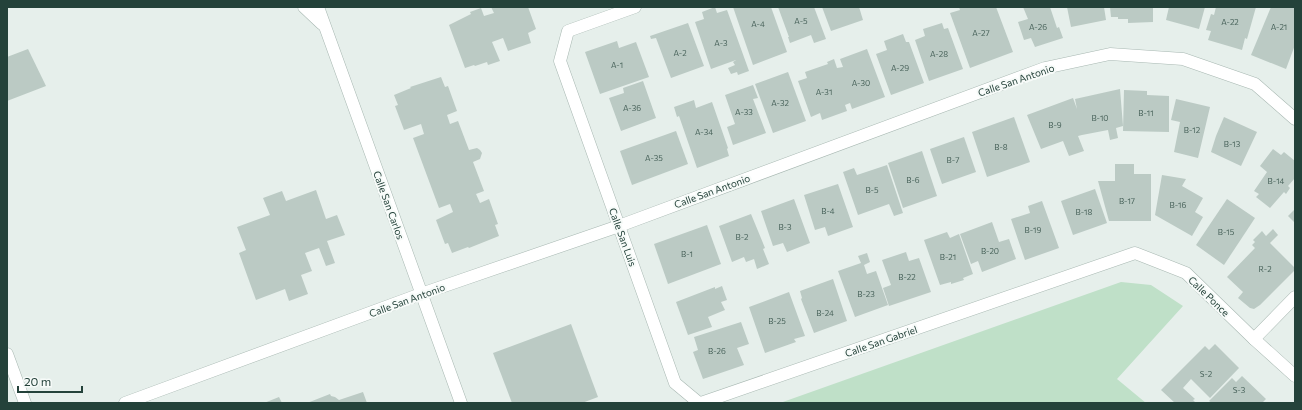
<svg xmlns="http://www.w3.org/2000/svg" width="1302" height="410" viewBox="0 0 1302 410" font-family="Commissioner,sans-serif">
<style>
.green{fill:#bfe0c8}
.building{fill:#bbcac4}
.lines{fill:none;stroke-linecap:round;stroke-linejoin:round}
.minor-casing{stroke:#a8b8b2;stroke-width:13}
.minor{stroke:#fff;stroke-width:12}
.labels{text-anchor:middle;stroke-width:4;stroke-linejoin:round;paint-order:stroke}
.number-label{font-size:8px;fill:#4a645c}
.street-label{font-size:10px;fill:#24423a;stroke:#f7fbf9}
</style>
<rect width="100%" height="100%" fill="#e6efeb"/>
<path class="green" d="M1121,282L1151,285L1183,306L1117,379L1146,403H780Z"/>
<g class="building">
<path d="M491,7H528L536,29L528,33L531,43L508,51L503,38L492,42L500,61L488,65L487,62L475,66L474,65L465,68L449,25L471,14L470,12L481,8L484,16L494,13Z"/>
<path d="M715,7L717,13L727,10L749,71L738,75L737,72L731,74L728,68L735,65L733,62L736,60L711,69L695,22L704,19L702,12Z"/>
<path d="M733,7H771L787,52L753,65Z"/>
<path d="M778,7H814L826,39L814,43L811,35L790,43L788,37H789Z"/>
<path d="M822,7H859L863,20L831,31Z"/>
<path d="M959,7H996L1013,52L970,68L950,13L960,10Z"/>
<path d="M1023,7H1050L1057,28L1059,27L1063,38L1035,47L1031,38L1024,40L1018,22L1028,19Z"/>
<path d="M1067,7H1104L1106,20L1071,27Z"/>
<path d="M1110,7H1153V22L1128,23V19H1118V17H1111Z"/>
<path d="M1169,7H1205L1199,29L1166,20Z"/>
<path d="M1216,7H1256L1247,39L1245,38L1242,50L1208,40L1211,31L1206,30L1211,14L1214,15Z"/>
<path d="M1271,7H1292L1295,8V45L1286,69L1251,55Z"/>
<path d="M688,23L704,66L671,78L656,38L651,39L650,36Z"/>
<path d="M942,23L944,29L948,28L963,69L929,81L915,40L925,36L923,29Z"/>
<path d="M903,34L906,42H909L924,83L891,95L876,54L887,50L884,41Z"/>
<path d="M617,41L619,48L636,42L649,77L600,94L585,52Z"/>
<path d="M28,49L46,86L7,101V57Z"/>
<path d="M867,49L885,97L852,109L850,103L845,105L847,111L822,120L820,113L811,117L798,81L807,78L805,72L828,64L827,62L834,59L837,68L843,67L840,59Z"/>
<path d="M788,72L806,121L773,133L755,84Z"/>
<path d="M441,77L445,87L448,86L457,111L447,115L450,124L458,121L469,150L477,148L480,150L482,153L480,159L473,162L484,191L476,194L480,203L489,199L498,224L495,225L499,236L469,248L468,247L452,253L448,243L445,244L436,220L453,212L450,204L439,208L413,138L424,134L421,124L404,130L395,106L398,105L394,95L411,88L410,87Z"/>
<path d="M643,81L656,118L621,131L609,98L624,93L623,88Z"/>
<path d="M753,85L758,98L753,99L766,133L733,145L727,127L735,124L725,95Z"/>
<path d="M1120,89L1123,126L1116,128L1118,138L1110,140L1108,130L1082,135L1078,136L1084,151L1069,156L1063,141L1041,149L1027,115L1073,98L1077,109L1075,99Z"/>
<path d="M1124,90L1147,91V95L1169,96V132L1123,131Z"/>
<path d="M1176,99L1210,107L1198,158L1174,152L1180,122L1171,120Z"/>
<path d="M694,100L696,108L712,102L728,148L727,149L729,156L697,168L679,116L677,117L674,107Z"/>
<path d="M1014,117L1030,162L987,177L972,132Z"/>
<path d="M1224,117L1257,132L1241,166L1211,152L1216,136Z"/>
<path d="M676,131L688,164L632,185L620,151Z"/>
<path d="M964,137L976,172L942,184L930,149Z"/>
<path d="M1273,149L1281,155L1284,152L1295,161V178L1288,186L1290,188L1286,194L1284,192L1270,208L1256,197L1259,194L1254,191L1267,172L1260,166Z"/>
<path d="M922,151L937,196L903,208L888,163Z"/>
<path d="M1115,164H1134V174H1151V221H1109L1098,181H1115Z"/>
<path d="M887,165L903,213L894,216L889,204L858,215L843,172L854,168L857,175Z"/>
<path d="M1162,175L1186,179L1182,186L1203,198L1195,212L1203,217L1192,236L1155,215Z"/>
<path d="M838,184L853,227L828,236L825,227L815,230L804,195Z"/>
<path d="M1095,189L1107,223L1073,235L1061,201Z"/>
<path d="M316,190L326,219L337,215L345,235L327,241L335,263L326,266L319,248L305,253L312,271L301,275L308,294L289,301L285,289L256,300L239,253L246,250L237,227L270,215L263,198L282,191L286,201Z"/>
<path d="M794,199L810,243L787,252L783,243L773,246L761,211Z"/>
<path d="M1227,199L1255,218L1224,265L1196,245Z"/>
<path d="M1042,201L1059,248L1025,260L1011,219L1030,213L1028,206Z"/>
<path d="M1295,209V223L1288,216Z"/>
<path d="M751,214L765,248L763,249L769,264L757,269L754,259L746,262L744,257L732,262L719,226Z"/>
<path d="M992,222L999,242L1009,239L1016,259L982,272L978,261L971,264L960,234Z"/>
<path d="M707,225L721,264L668,284L654,244Z"/>
<path d="M1273,229L1278,235L1270,243L1295,268V270L1260,305L1254,309L1250,308L1238,298L1243,292L1227,277L1255,248L1252,245L1255,242L1253,240L1262,231L1266,236Z"/>
<path d="M947,232L950,238L959,234L973,274L963,278L964,280L951,284V282L940,285L924,240Z"/>
<path d="M906,252L909,261L919,258L931,292L889,306L883,288L891,285L882,260Z"/>
<path d="M867,253L870,262L864,265L867,274L876,271L888,305L855,317L838,271L861,263L858,256Z"/>
<path d="M833,279L847,321L814,333L801,299L802,298L800,291Z"/>
<path d="M722,286L727,300L721,302L725,310L708,317L712,327L688,335L676,302L715,287V289Z"/>
<path d="M789,292L805,336L794,339L796,342L765,353L749,307Z"/>
<path d="M741,322L749,344L737,348L744,365L703,379L693,352L698,350L694,337Z"/>
<path d="M571,324L598,397L582,403H512L493,353Z"/>
<path d="M1215,344L1239,368L1210,398L1191,379L1183,388L1195,399L1193,400L1196,403H1175L1161,390L1205,346L1209,350Z"/>
<path d="M1242,376L1266,399L1262,403H1212L1209,401L1232,378L1236,382Z"/>
<path d="M363,392L367,403H307L330,394L331,396L335,397L339,400Z"/>
<path d="M279,397L282,403H264Z"/>
</g>
<g class="lines">
<defs>
<g id="minor">
<path d="M304,7L322,24"/>
<path d="M318,7L461,403"/>
<path d="M635,7L568,31L560,61L675,383L699,403"/>
<path d="M1254,339L1295,297"/>
<path d="M7,354L25,403"/>
<path d="M125,403L421,294L619,226L1045,68L1110,54L1183,59L1255,84L1295,119"/>
<path d="M701,403L1135,253L1186,273L1254,339L1295,376"/>
</g>
</defs>
<use href="#minor" class="minor-casing"/>
<use href="#minor" class="minor"/>
</g>
<g class="labels">
<g class="number-label">
<text x="801" y="24">A-5</text>
<text x="1230" y="25">A-22</text>
<text x="758" y="27">A-4</text>
<text x="1038" y="30">A-26</text>
<text x="1279" y="30">A-21</text>
<text x="981" y="36">A-27</text>
<text x="721" y="46">A-3</text>
<text x="680" y="56">A-2</text>
<text x="939" y="57">A-28</text>
<text x="617" y="68">A-1</text>
<text x="900" y="71">A-29</text>
<text x="861" y="86">A-30</text>
<text x="824" y="95">A-31</text>
<text x="780" y="106">A-32</text>
<text x="632" y="111">A-36</text>
<text x="744" y="115">A-33</text>
<text x="1146" y="116">B-11</text>
<text x="1100" y="121">B-10</text>
<text x="1055" y="128">B-9</text>
<text x="1192" y="133">B-12</text>
<text x="704" y="135">A-34</text>
<text x="1232" y="147">B-13</text>
<text x="1001" y="150">B-8</text>
<text x="654" y="161">A-35</text>
<text x="953" y="163">B-7</text>
<text x="913" y="183">B-6</text>
<text x="1276" y="184">B-14</text>
<text x="872" y="193">B-5</text>
<text x="1127" y="204">B-17</text>
<text x="1178" y="208">B-16</text>
<text x="828" y="214">B-4</text>
<text x="1084" y="215">B-18</text>
<text x="785" y="230">B-3</text>
<text x="1033" y="233">B-19</text>
<text x="1226" y="235">B-15</text>
<text x="742" y="240">B-2</text>
<text x="990" y="254">B-20</text>
<text x="687" y="257">B-1</text>
<text x="948" y="260">B-21</text>
<text x="1265" y="272">R-2</text>
<text x="907" y="280">B-22</text>
<text x="866" y="297">B-23</text>
<text x="825" y="316">B-24</text>
<text x="777" y="324">B-25</text>
<text x="717" y="354">B-26</text>
<text x="1206" y="377">S-2</text>
<text x="1239" y="393">S-3</text>
</g>
<g class="street-label">
<text transform="translate(1016 80) rotate(-19)" y="4">Calle San Antonio</text>
<text transform="translate(712 191) rotate(-20)" y="4">Calle San Antonio</text>
<text transform="translate(389 205) rotate(70)" y="4">Calle San Carlos</text>
<text transform="translate(623 237) rotate(70)" y="4">Calle San Luis</text>
<text transform="translate(1209 296) rotate(44)" y="4">Calle Ponce</text>
<text transform="translate(407 300) rotate(-20)" y="4">Calle San Antonio</text>
<text transform="translate(881 341) rotate(-19)" y="4">Calle San Gabriel</text>
</g>
</g>
<rect width="1302" height="410" fill="none" stroke="#24423a" stroke-width="16"/>
<path d="M18 386v6h64v-6" fill="none" stroke="#24423a" stroke-width="2"/>
<text x="24" y="386" font-size="12" fill="#24423a" stroke="#f7fbf9" stroke-width="3" paint-order="stroke">20 m</text>
</svg>
